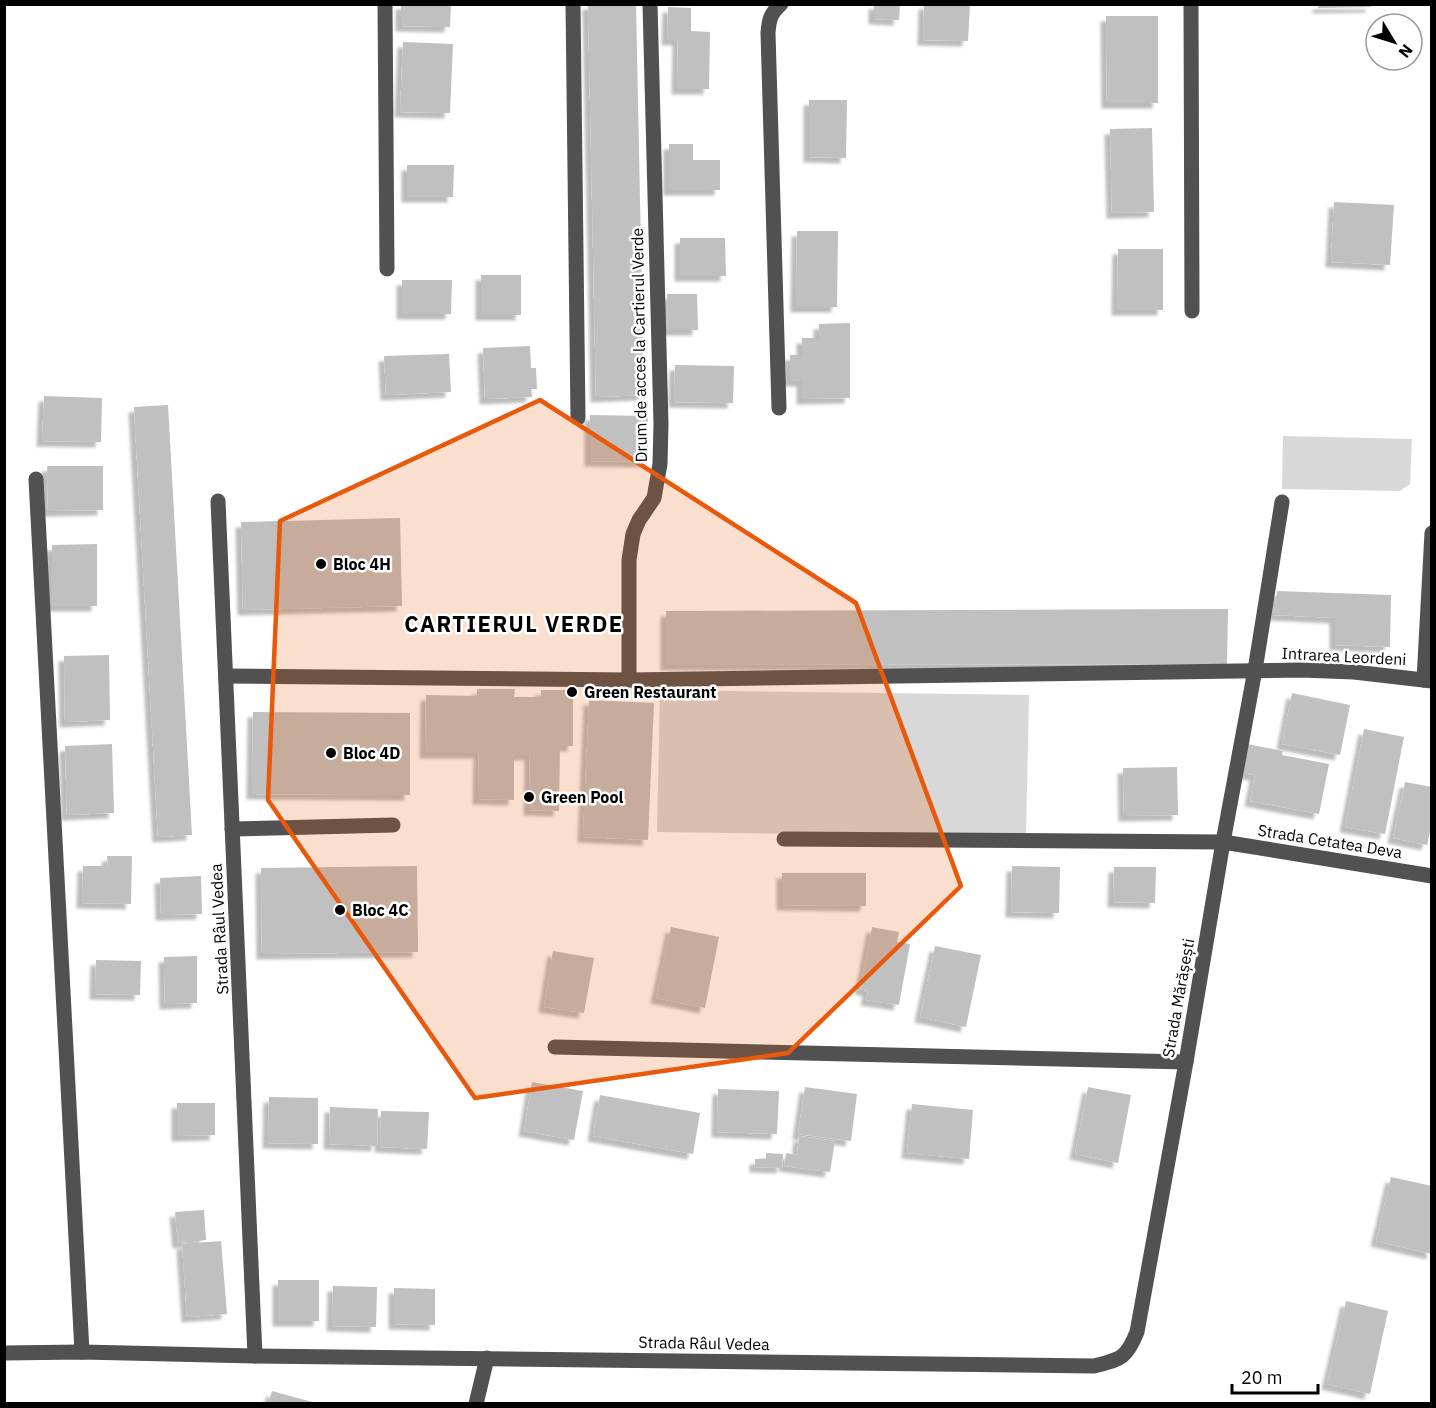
<svg xmlns="http://www.w3.org/2000/svg" width="1436" height="1408" viewBox="0 0 1436 1408" font-family="'IBM Plex Sans',sans-serif">
<style>
.green{fill:#d8d8d8}
.building{fill:#c0c0c0;filter:url(#shadow)}
.lines{fill:none;stroke-linecap:round;stroke-linejoin:round}
.minor{stroke:#515151;stroke-width:15}
.marked{fill:#e8590c;fill-opacity:0.2;stroke:#e8590c;stroke-width:4.5;stroke-linejoin:round}
.poi-dot{fill:#000;stroke:#fff;stroke-width:2}
.labels{text-anchor:middle;stroke-width:5;stroke-linejoin:round;paint-order:stroke}
.street-label{font-size:16px;fill:#000;stroke:#fff}
.poi-label{font-size:16px;font-weight:bold;fill:#000;stroke:#fff;text-anchor:start}
.district-label{font-size:22px;font-weight:bold;letter-spacing:1.5px;fill:#000;stroke:#fff}
</style>
<defs>
<filter id="shadow"><feDropShadow dx="-5.5" dy="5.5" stdDeviation="1.5" flood-color="#0004"/></filter>
</defs>
<rect width="100%" height="100%" fill="#fff"/>
<g class="green">
<path d="M1283,436L1412,439L1410,484L1400,491L1282,489Z"/>
<path d="M660,690L1029,695L1026,837L657,832Z"/>
</g>
<g class="building">
<path d="M401,4H451L450,27L401,26Z"/>
<path d="M588,4H636L644,395L596,397Z"/>
<path d="M874,4H900L899,20L874,19Z"/>
<path d="M924,4H970L968,41L923,40Z"/>
<path d="M1318,4H1371V7L1318,8Z"/>
<path d="M668,7L691,8V31L710,32L709,89H677L678,40H667Z"/>
<path d="M1106,16H1158V103H1107Z"/>
<path d="M403,42L453,44L450,113L400,112Z"/>
<path d="M809,100H847L846,158L809,157Z"/>
<path d="M1152,128L1154,212L1112,213L1110,129Z"/>
<path d="M669,144H693V160H720V190H669Z"/>
<path d="M407,165H454L453,197H407Z"/>
<path d="M1334,202L1394,205L1390,265L1331,262Z"/>
<path d="M797,231H838L837,307H796Z"/>
<path d="M680,238H725L726,276H680Z"/>
<path d="M1118,249H1163V310H1117Z"/>
<rect x="481" y="275" width="40" height="40"/>
<path d="M402,280H452L451,314H402Z"/>
<path d="M667,294H697L698,330H668Z"/>
<path d="M850,323V398L802,399V381H790V355H802V338H819V324Z"/>
<path d="M530,346L531,368H536L537,389H531L532,397L485,399L483,348Z"/>
<path d="M449,354L451,392L386,395L384,356Z"/>
<path d="M675,365L734,366L733,403L674,402Z"/>
<path d="M44,396L102,398L101,442L42,441Z"/>
<path d="M168,405L192,835L158,837L134,407Z"/>
<path d="M590,415L648,416V462L590,461Z"/>
<path d="M47,466H103V510L48,511Z"/>
<path d="M400,518L402,606L243,610L241,522Z"/>
<path d="M97,544V606H52V545Z"/>
<path d="M1277,591L1391,595L1390,647L1335,645V618L1274,615Z"/>
<path d="M1228,609L1227,664L666,665V611Z"/>
<path d="M109,655L110,720L65,722L64,656Z"/>
<path d="M477,689H515L514,697H541V690H573V746H560L559,811L529,810L530,755H514V800L478,799L479,753H425L426,695L477,696Z"/>
<path d="M1292,693L1350,705L1340,755L1282,744Z"/>
<path d="M589,700L654,703L648,840L583,837Z"/>
<path d="M253,712L410,713V795L252,794Z"/>
<path d="M1364,729L1404,737L1385,834L1345,827Z"/>
<path d="M112,744L114,813L67,815L65,746Z"/>
<path d="M1247,744L1283,751L1282,755L1329,764L1319,814L1250,801L1255,775L1241,773Z"/>
<path d="M1177,767L1178,815L1124,816L1123,768Z"/>
<path d="M1405,782L1432,787V823L1427,845L1393,838Z"/>
<path d="M107,856H132L131,904L82,903L83,866H108Z"/>
<path d="M417,866L418,952L262,954L261,868Z"/>
<path d="M1012,866L1060,867L1059,913L1011,912Z"/>
<path d="M1114,867H1156L1155,903L1113,902Z"/>
<path d="M782,873H866V906L782,905Z"/>
<path d="M201,876L202,914L161,915L160,878Z"/>
<path d="M671,927L719,937L705,1008L656,998Z"/>
<path d="M872,927L899,932L897,942L910,944L899,1005L866,1000L868,991L860,989Z"/>
<path d="M935,946L981,955L966,1027L920,1017Z"/>
<path d="M553,951L594,958L584,1013L544,1007Z"/>
<path d="M197,956V1003L165,1004L164,957Z"/>
<path d="M96,960L141,961L140,995L95,994Z"/>
<path d="M532,1082L583,1091L574,1140L524,1131Z"/>
<path d="M805,1087L857,1094L851,1141L798,1134Z"/>
<path d="M1088,1087L1131,1095L1118,1163L1075,1154Z"/>
<path d="M718,1089L779,1091L777,1134L717,1132Z"/>
<path d="M600,1095L700,1113L693,1154L593,1136Z"/>
<path d="M269,1097L318,1098V1144L268,1143Z"/>
<path d="M177,1103H215V1135L177,1136Z"/>
<path d="M912,1104L973,1110L969,1159L907,1153Z"/>
<path d="M330,1107L378,1109L377,1146L329,1144Z"/>
<path d="M381,1111L429,1112L427,1149L380,1147Z"/>
<path d="M799,1136L835,1141L830,1172L784,1166L786,1153L797,1155Z"/>
<path d="M766,1153L783,1154L782,1168L755,1167V1159H766Z"/>
<path d="M1391,1177L1432,1186V1254L1376,1241Z"/>
<path d="M204,1210L206,1240L178,1243L175,1212Z"/>
<path d="M221,1241L227,1314L187,1317L182,1244Z"/>
<rect x="278" y="1280" width="41" height="41"/>
<path d="M333,1286L377,1287L376,1327L332,1326Z"/>
<path d="M394,1288L435,1289V1325L394,1324Z"/>
<path d="M1346,1301L1388,1311L1370,1394L1327,1384Z"/>
<path d="M272,1391L316,1403V1404H268Z"/>
</g>
<g class="lines">
<g class="minor">
<path d="M385,4L387,269"/>
<path d="M573,4L578,418"/>
<path d="M1191,4L1192,311"/>
<path d="M779,408L768,33C769,20 770,14 781,4"/>
<path d="M36,479L82,1352"/>
<path d="M218,501L255,1356"/>
<path d="M226,676L629,680L1301,670L1354,672L1432,681"/>
<path d="M629,680V560L633,534L639,520L654,498L660,464L661,424L650,4"/>
<path d="M1424,680L1432,533"/>
<path d="M232,829L393,825"/>
<path d="M784,839L1223,842L1432,876"/>
<path d="M555,1047L1186,1062"/>
<path d="M4,1353L82,1352L255,1356L1094,1366C1121,1359 1126,1359 1137,1332L1186,1062L1223,842L1255,670L1282,502"/>
<path d="M476,1404L487,1358"/>
</g>
</g>
<path class="marked" d="M540,400L856,603L961,886L788,1053L475,1098L268,800L280,521Z"/>
<g class="poi-dot">
<circle cx="321" cy="564" r="6"/>
<circle cx="572" cy="692" r="6"/>
<circle cx="331" cy="753" r="6"/>
<circle cx="529" cy="797" r="6"/>
<circle cx="340" cy="910" r="6"/>
</g>
<g class="labels">
<g class="street-label">
<text transform="translate(639 345) rotate(-91)" y="6">Drum de acces la Cartierul Verde</text>
<text transform="translate(1344 656) rotate(3)" y="6">Intrarea Leordeni</text>
<text transform="translate(1330 841) rotate(9)" y="6">Strada Cetatea Deva</text>
<text transform="translate(219 929) rotate(-93)" y="6">Strada Râul Vedea</text>
<text transform="translate(1178 998) rotate(-80)" y="6">Strada Mărășești</text>
<text transform="translate(704 1343) rotate(1)" y="6">Strada Râul Vedea</text>
</g>
<g class="poi-label">
<text x="333" y="570">Bloc 4H</text>
<text x="584" y="698">Green Restaurant</text>
<text x="343" y="759">Bloc 4D</text>
<text x="541" y="803">Green Pool</text>
<text x="352" y="916">Bloc 4C</text>
</g>
<g class="district-label">
<text x="514" y="632">CARTIERUL VERDE</text>
</g>
</g>
<rect width="1436" height="1408" fill="none" stroke="#000000" stroke-width="12"/>
<g transform="translate(1394 42) rotate(128)"><circle r="28" fill="#ffffff" stroke="#999999" stroke-width="1.5"/>
<path d="M0-4.5L10 22L0 15L-10 22Z" fill="#000000"/>
<text y="-9" font-size="16" font-weight="bold" text-anchor="middle" fill="#000000">N</text>
</g>
<path d="M1232 1384v9h86v-9" fill="none" stroke="#000000" stroke-width="3"/>
<text x="1241" y="1384" font-size="18" fill="#000000" stroke="#ffffff" stroke-width="4.5" paint-order="stroke">20 m</text>
</svg>
